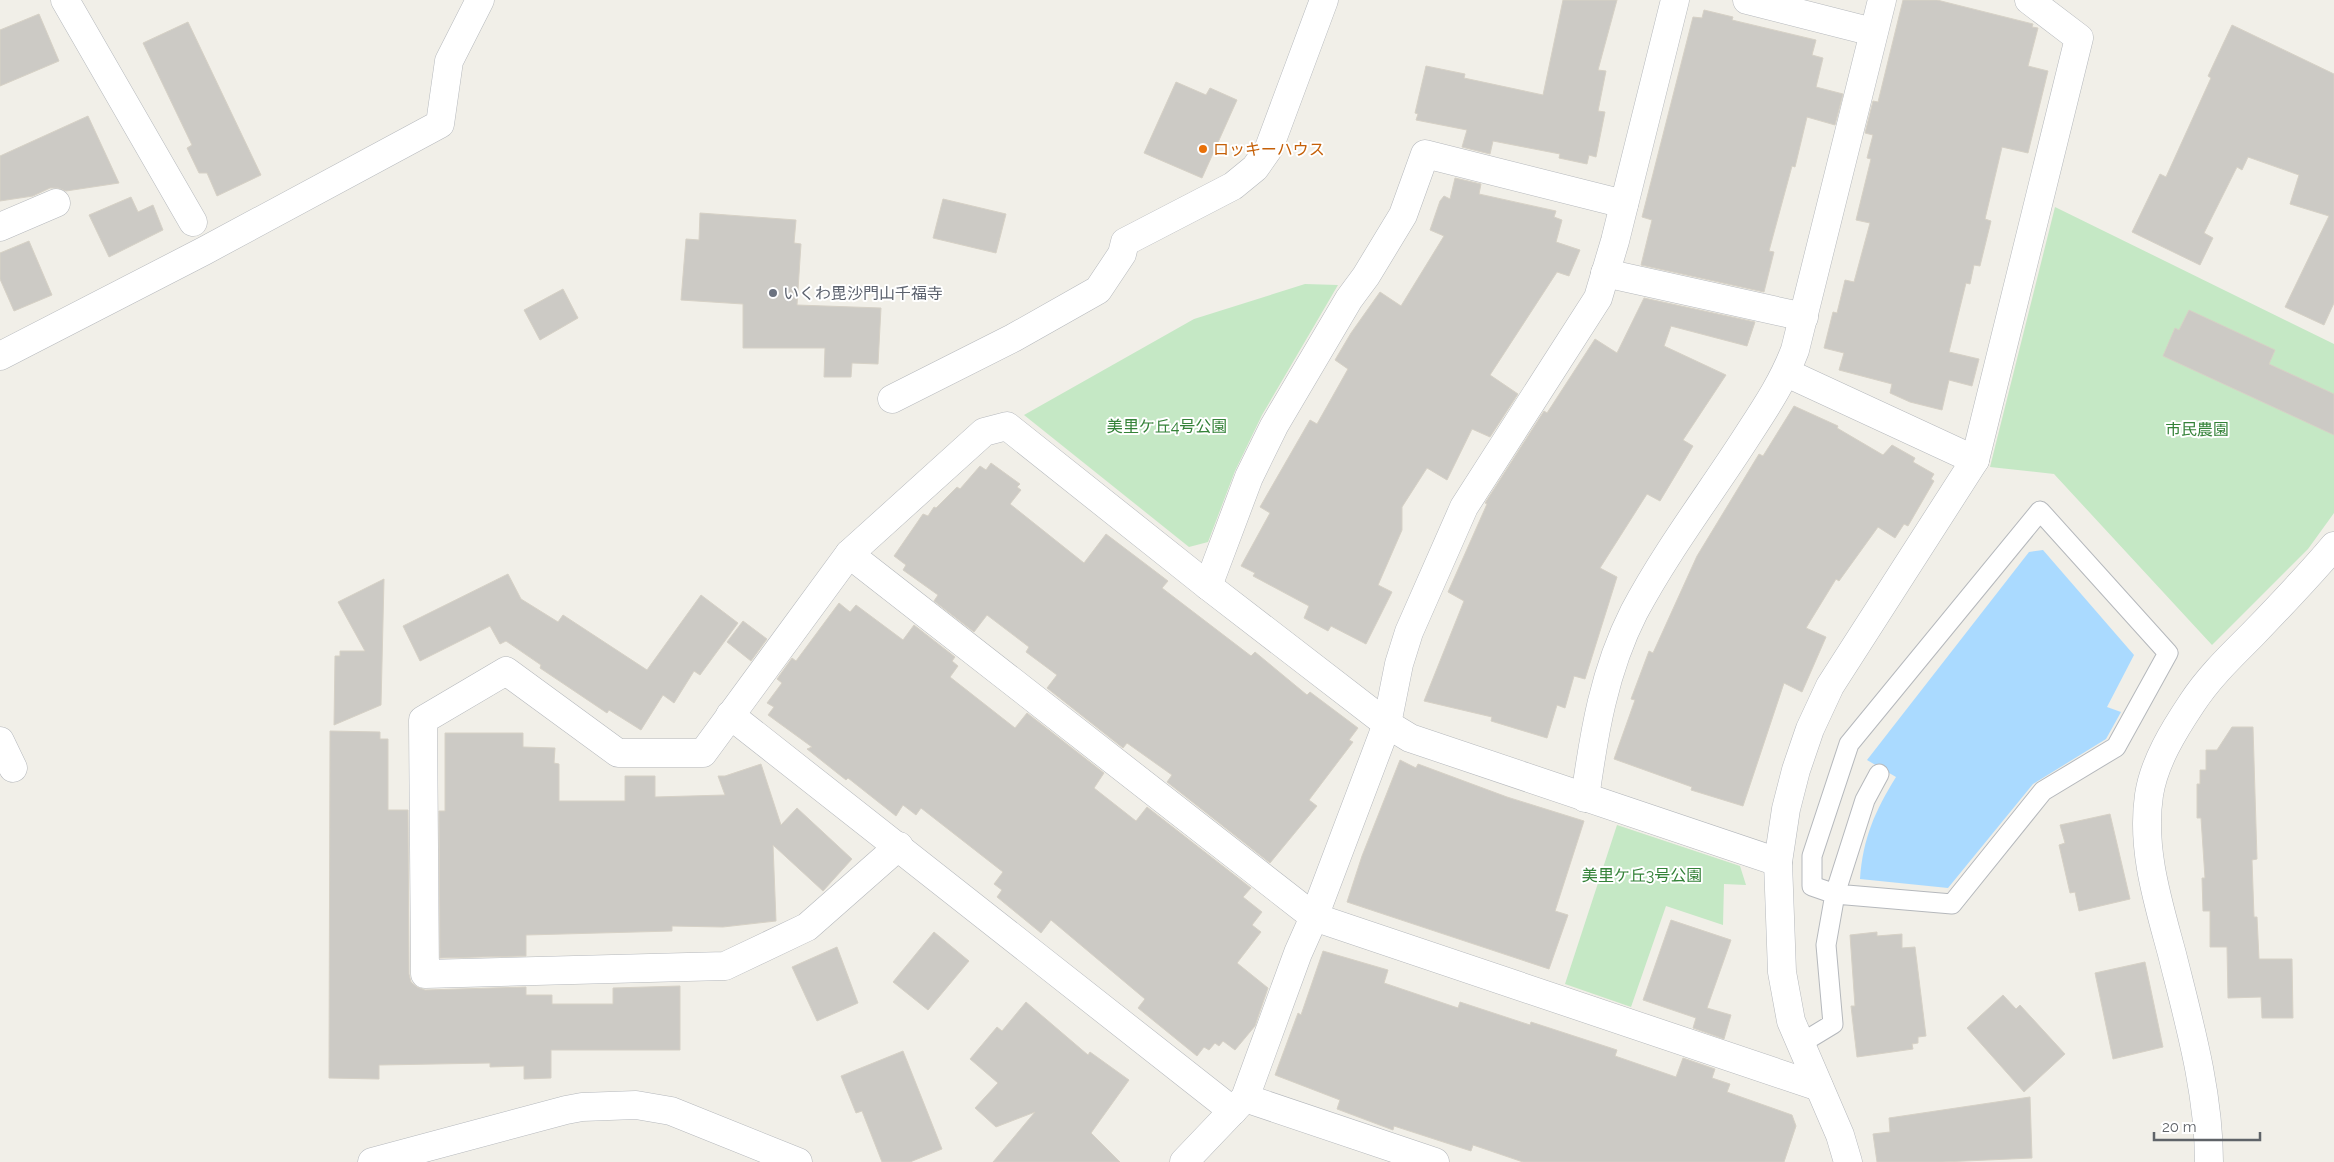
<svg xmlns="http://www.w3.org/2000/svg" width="2334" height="1162" viewBox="0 0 2334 1162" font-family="Raleway,'Noto Sans JP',sans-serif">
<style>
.green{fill:#c5e8c5}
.water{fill:#aadaff}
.building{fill:#cccac5;stroke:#d6d1c6}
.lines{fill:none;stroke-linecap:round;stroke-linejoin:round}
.lane-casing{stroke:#b5b8bc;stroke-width:21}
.street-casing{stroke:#b5b8bc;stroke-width:29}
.lane{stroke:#fff;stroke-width:19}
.street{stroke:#fff;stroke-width:28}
.food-dot{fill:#e8710a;stroke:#fff;stroke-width:2}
.worship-dot{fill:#6b7280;stroke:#fff;stroke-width:2}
.labels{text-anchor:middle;stroke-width:4;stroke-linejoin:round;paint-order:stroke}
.food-label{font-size:16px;fill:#c56008;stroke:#fff;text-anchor:start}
.worship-label{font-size:16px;fill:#5b616d;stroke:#fff;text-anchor:start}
.park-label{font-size:16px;fill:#348238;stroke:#fff}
</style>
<rect width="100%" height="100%" fill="#f1efe8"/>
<g class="green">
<path d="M2055,207L2334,344V513L2308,549L2212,645L2054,474L1990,467Z"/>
<path d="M1305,284L1338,285L1262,415L1235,471L1208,542L1189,547L1024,415L1194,319Z"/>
<path d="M1617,825L1740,866L1746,885L1724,884L1723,925L1666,906L1631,1007L1565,984Z"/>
</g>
<path class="water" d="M2043,550L2134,655L2107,707L2121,712L2106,739L2033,784L1948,888L1860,879C1863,838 1875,811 1896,777L1867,760L2029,552Z"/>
<g class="building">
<path d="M1563,0H1617L1598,70L1606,71L1598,111L1605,112L1596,157L1589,155L1587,164L1559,158L1560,154L1493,141L1490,154L1462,147L1467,130L1416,120L1418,114L1415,113L1426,66L1465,74L1464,78L1543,95Z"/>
<path d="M1903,0H1937L2033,24L2032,27L2038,28L2028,66L2048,71L2028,153L2002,147L1985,219L1991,221L1980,266L1974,265L1970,284L1966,283L1949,352L1979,359L1972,386L1949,380L1942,410L1910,402L1890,393L1892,384L1839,370L1844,353L1824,348L1833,312L1837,313L1845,280L1854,282L1870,223L1856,220L1871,159L1867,158L1873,135L1865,133L1873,101L1878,102Z"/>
<path d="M1704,10L1733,17L1732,20L1816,40L1812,55L1823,58L1816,87L1843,94L1835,125L1807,117L1795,167L1792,166L1769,251L1774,252L1764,292L1641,265L1652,220L1642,217L1693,17L1702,18Z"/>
<path d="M39,14L59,61L0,86V30Z"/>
<path d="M188,22L261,175L217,196L207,173H199L187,148L192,145L143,43Z"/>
<path d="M2232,25L2334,74V303L2324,325L2285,307L2329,216L2290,204L2299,175L2248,157L2242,170L2237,167L2204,233L2213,238L2200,265L2132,232L2160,174L2166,177L2211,78L2208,76Z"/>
<path d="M1176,82L1206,95L1210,88L1237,100L1202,178L1144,153Z"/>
<path d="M88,116L119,183L66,191L58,188H50L33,196L0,201V156Z"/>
<path d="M1455,178L1481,184L1479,194L1556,211L1554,217L1562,220L1556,242L1580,250L1569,276L1557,272L1490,375L1518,394L1490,437L1472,429L1447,480L1427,468L1402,507V530L1378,585L1392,592L1366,644L1331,626L1328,631L1304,618L1309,606L1253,576L1255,573L1241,566L1270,513L1260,507L1310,420L1317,424L1348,369L1335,360L1351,333L1380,292L1401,306L1444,236L1430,230L1440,201L1444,196L1450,199Z"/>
<path d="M131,197L138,212L153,205L163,230L109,257L89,215Z"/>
<path d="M943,199L1006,214L996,253L933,238Z"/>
<path d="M700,213L796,220L794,243L801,244L797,305L881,308L878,364L852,363L851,377H824L825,348H743V304L681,300L686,239L699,240Z"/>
<path d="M29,241L52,295L14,311L0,279V253Z"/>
<path d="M563,289L578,318L540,340L524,310Z"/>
<path d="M1644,298L1755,322L1747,346L1671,326L1664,346L1726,375L1683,440L1693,446L1660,501L1647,494L1600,568L1617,577L1585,679L1574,676L1565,708L1557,705L1547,738L1491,721L1492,717L1424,701L1464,601L1448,592L1487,504L1485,503L1544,411L1547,413L1595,339L1617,353Z"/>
<path d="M2189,310L2275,350L2269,364L2334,394V435L2163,356L2175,328L2179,330Z"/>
<path d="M1794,406L1838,426L1837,428L1883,455L1892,445L1915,458L1913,462L1934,474L1931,479L1934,481L1908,526L1904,524L1895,538L1878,527L1839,581L1836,579L1806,628L1826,637L1802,692L1784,683L1743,806L1691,790L1692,787L1614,759L1635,700L1631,699L1649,651L1653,653L1697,556L1759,454L1763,456Z"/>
<path d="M991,463L1020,484L1017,487L1021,490L1010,504L1084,563L1106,534L1168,581L1162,588L1251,656L1255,652L1307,695L1310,692L1358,728L1349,740L1353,742L1309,800L1317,806L1270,863L1167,782L1172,775L1127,743L1123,748L1047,688L1057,675L1026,652L1029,647L987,615L974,632L934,601L938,595L903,570L906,565L894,556L923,514L928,516L934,507L936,508L957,487L960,489L980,466L986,470Z"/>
<path d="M508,574L521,599L558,622L563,615L647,670L701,595L738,623L700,675L694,671L674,703L663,695L641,730L609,710L607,713L540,668L541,665L506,641L500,644L490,626L420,661L403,626Z"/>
<path d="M384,579L381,705L334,725L335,656H340V651H365L338,602Z"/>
<path d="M839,603L850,612L856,605L903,640L914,625L955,657L952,661L958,666L950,677L1015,728L1027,713L1104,773L1094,788L1136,821L1147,807L1251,888L1243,897L1262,912L1252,925L1261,932L1237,963L1268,988L1255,1026L1235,1050L1223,1041L1219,1046L1215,1043L1209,1050L1204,1047L1197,1056L1138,1008L1145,999L1051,920L1041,933L997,897L1002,890L994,884L1003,872L921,808L916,815L903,805L896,816L848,778L846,780L807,749L812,747L768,715L774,707L767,703L782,683L777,679L792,658L796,661Z"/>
<path d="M743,621L767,639L751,661L727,642Z"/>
<path d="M2232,727H2253L2257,859L2252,860L2254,917H2257L2259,959H2292L2293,1018H2262L2261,997L2228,998L2227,947H2210V911H2203L2202,878H2205L2201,818H2197V784H2200V770H2206V750H2217Z"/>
<path d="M330,731L380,732V739H388V810H408L409,974L411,982L417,987L425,990L526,987V995H552V1004H613V988L680,986V1050H551V1078L524,1079V1066L490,1067V1063L379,1065V1079L329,1078Z"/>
<path d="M445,733H523V747L555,748L554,763L559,764V801H625V776H655V797L725,795L718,776H725L761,764L781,825L797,808L852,859L823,891L773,845L776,921L723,927L672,926V931L526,935V956L440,958L439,811H445Z"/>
<path d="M1400,760L1416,768L1418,764L1507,797L1584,821L1555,911L1568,915L1549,969L1347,902L1362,856Z"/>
<path d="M2110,814L2130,899L2079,911L2075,892L2070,893L2059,845L2065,843L2060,825Z"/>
<path d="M1671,920L1731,940L1707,1008L1731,1015L1724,1039L1693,1028L1696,1018L1643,1000Z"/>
<path d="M934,932L969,961L928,1010L893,982Z"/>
<path d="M1877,932V936L1902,934V948L1915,947L1926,1036L1918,1037V1043L1912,1044L1913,1049L1857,1057L1851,1006H1855L1850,935Z"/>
<path d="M837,947L858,1003L817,1021L792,967Z"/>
<path d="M1323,951L1388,970L1384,983L1458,1008L1460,1002L1530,1025L1531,1022L1617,1050L1615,1056L1676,1077L1683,1058L1715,1069L1712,1078L1730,1084L1727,1092L1792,1115L1796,1126L1784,1162H1523L1473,1145L1471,1151L1394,1126L1393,1130L1337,1109L1340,1100L1275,1075L1298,1013L1301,1015Z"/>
<path d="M2145,962L2163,1047L2113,1059L2095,973Z"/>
<path d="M2003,995L2016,1009L2020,1005L2065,1054L2024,1092L1967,1028Z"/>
<path d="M1026,1002L1088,1055L1090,1052L1129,1080L1091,1133L1120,1162H993L1035,1112L996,1127L975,1108L998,1083L970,1059L997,1027L1002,1031Z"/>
<path d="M903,1051L942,1149L910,1162H882L862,1111L856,1113L841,1076Z"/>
<path d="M2030,1097L2032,1158L1943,1162H1877L1873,1134L1890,1132L1889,1118Z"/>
</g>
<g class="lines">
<defs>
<path id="lane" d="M1800,1044L1833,1024L1826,945L1835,894L1952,904L2043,791L2116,747L2168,653L2040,511L1849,744L1812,856V886L1835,894L1865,800L1879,774"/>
<g id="street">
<path d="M65,0L193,222"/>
<path d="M1747,0L1873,32"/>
<path d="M0,227L56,203"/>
<path d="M1605,273L1804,317"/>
<path d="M0,356L204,251L440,124L449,61L480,0"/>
<path d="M1787,373L1975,460"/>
<path d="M892,399L1013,338L1098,290L1122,254L1125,242L1233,186L1255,168L1269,148L1324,0"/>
<path d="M849,554L1314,917L1819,1087"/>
<path d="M1208,586L1249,477L1274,426L1349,299L1366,276L1403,215L1425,154L1624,204"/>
<path d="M730,715L1233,1111"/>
<path d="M0,741L13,768"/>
<path d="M1585,798C1594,733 1604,671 1634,612C1668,548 1713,490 1751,430C1768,404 1784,379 1795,350L1882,0"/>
<path d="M899,846L807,927L725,966L425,974L423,720L506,671L618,753H703L849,554L984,432L1007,426L1208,586L1387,724L1410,738L1778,862"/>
<path d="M1245,1098L1435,1162"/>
<path d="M372,1162L566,1110L582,1107L636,1105L671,1111L798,1162"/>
<path d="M1184,1162L1245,1098L1298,953L1314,917L1387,724L1399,664L1409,632L1464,507L1598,298L1615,241L1675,0"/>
<path d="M1848,1162L1840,1135L1791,1021L1782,972L1778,862L1786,809L1796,770L1810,729L1830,686L1975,460L2079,38L2029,0"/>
<path d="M2209,1162C2209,1092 2189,1022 2172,954C2158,902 2141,849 2149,795C2154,762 2174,730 2192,703C2209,677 2230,657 2252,635C2280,606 2308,577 2334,546"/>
</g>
</defs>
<use href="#lane" class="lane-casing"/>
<use href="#street" class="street-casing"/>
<use href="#lane" class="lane"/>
<use href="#street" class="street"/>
</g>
<circle class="food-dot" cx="1203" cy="149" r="5"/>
<circle class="worship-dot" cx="773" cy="293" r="5"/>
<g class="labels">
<g class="food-label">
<text x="1213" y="155">ロッキーハウス</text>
</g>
<g class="worship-label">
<text x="783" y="299">いくわ毘沙門山千福寺</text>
</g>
<g class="park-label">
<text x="1167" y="432">美里ケ丘4号公園</text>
<text x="2197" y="435">市民農園</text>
<text x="1642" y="881">美里ケ丘3号公園</text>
</g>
</g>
<path d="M2154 1132v8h106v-8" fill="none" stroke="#5f6368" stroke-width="2.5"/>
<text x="2162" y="1132" font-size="15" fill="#5f6368" stroke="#ffffff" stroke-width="4" paint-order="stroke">20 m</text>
</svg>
